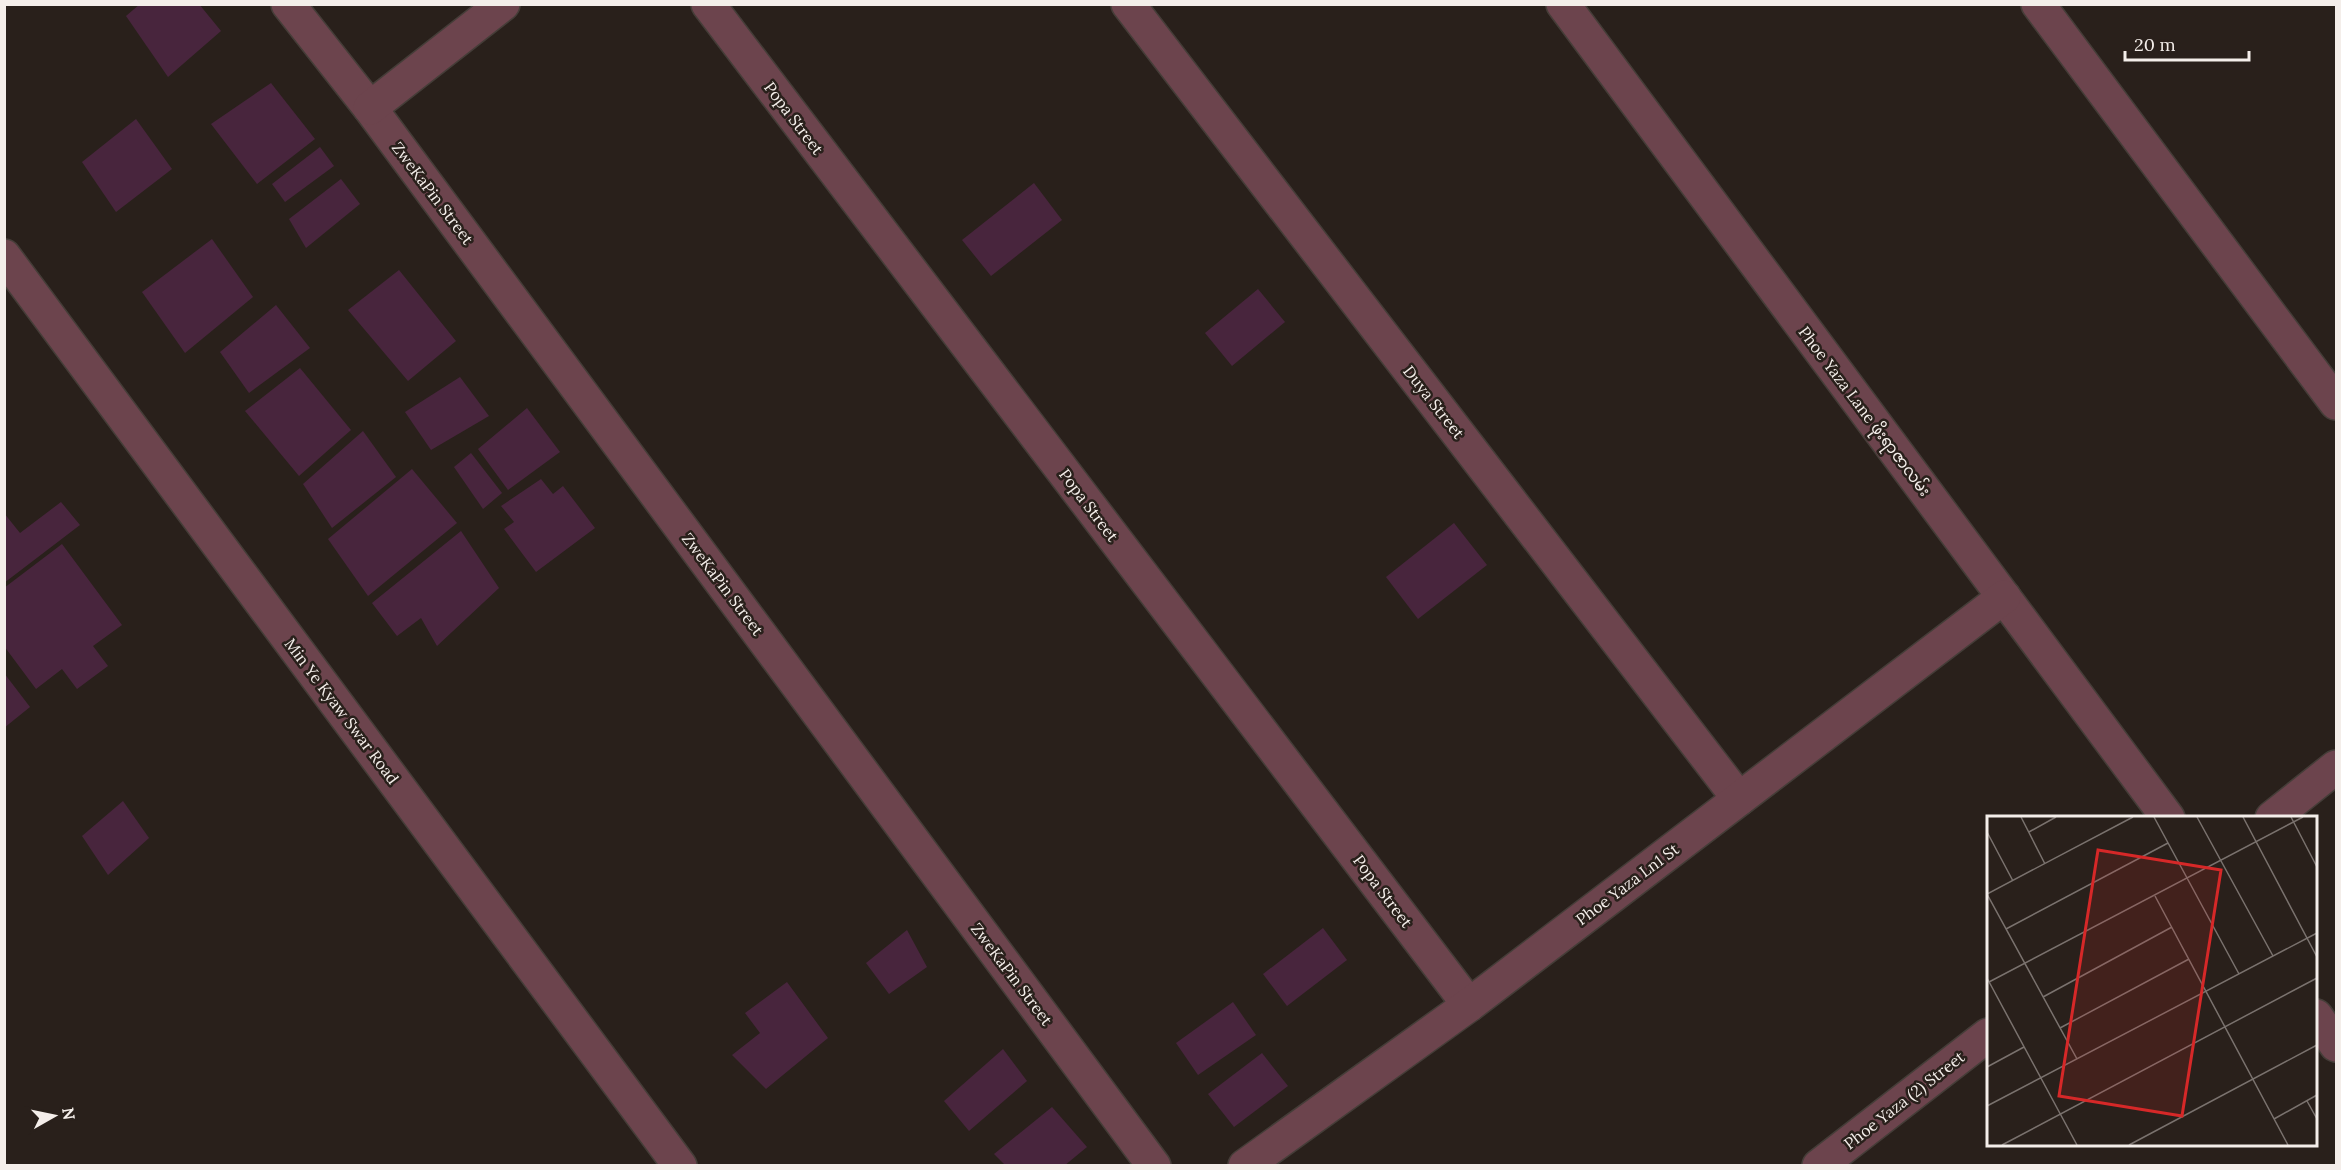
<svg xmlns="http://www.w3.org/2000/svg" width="2341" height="1170" viewBox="0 0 2341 1170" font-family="Lora,'Noto Sans Myanmar',serif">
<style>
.building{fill:#48253d}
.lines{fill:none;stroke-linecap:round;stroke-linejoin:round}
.minor-casing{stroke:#453d38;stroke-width:36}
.minor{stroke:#6c444d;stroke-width:33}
.labels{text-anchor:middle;stroke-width:5;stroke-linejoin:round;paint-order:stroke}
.street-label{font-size:16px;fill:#f4eeea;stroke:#29201b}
.inset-road{fill:none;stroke:#7a726e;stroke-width:1.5}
.view{fill:#d62828;fill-opacity:0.15;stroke:#d62828;stroke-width:3}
.inset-edge{fill:none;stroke:#f4eeea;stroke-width:3}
</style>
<rect width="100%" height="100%" fill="#29201b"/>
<g class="building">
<path d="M140,4H199L221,31L168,77L126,16Z"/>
<path d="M271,83L315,139L257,184L211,124Z"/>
<path d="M136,119L172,169L116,212L82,162Z"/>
<path d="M320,147L334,166L285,202L272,184Z"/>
<path d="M341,179L360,204L306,248L289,219Z"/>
<path d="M1034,183L1062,220L991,276L962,240Z"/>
<path d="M212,239L253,297L185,353L142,292Z"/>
<path d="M399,270L456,341L408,381L348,310Z"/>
<path d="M1258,289L1285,322L1232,366L1205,333Z"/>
<path d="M276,305L310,348L249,393L220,352Z"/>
<path d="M300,368L351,430L299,476L245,411Z"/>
<path d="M460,377L489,416L431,450L405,412Z"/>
<path d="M527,408L560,452L508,490L478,449Z"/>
<path d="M363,431L396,477L332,528L303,484Z"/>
<path d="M471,453L502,493L483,509L454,467Z"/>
<path d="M412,469L457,523L368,596L328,539Z"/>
<path d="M541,479L553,494L563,486L595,528L536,572L504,529L514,522L501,506Z"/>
<path d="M61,502L80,525L4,583V513L20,533Z"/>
<path d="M1454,523L1487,565L1418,619L1386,577Z"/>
<path d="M461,531L499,588L437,646L421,618L397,636L372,603Z"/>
<path d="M62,544L122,625L93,646L108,666L77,689L62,669L36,689L4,646V588Z"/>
<path d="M4,673L30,707L4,728Z"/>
<path d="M123,801L149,838L108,875L82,836Z"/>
<path d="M1323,928L1347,960L1287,1006L1263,974Z"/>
<path d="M907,930L927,967L889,994L866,963Z"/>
<path d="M787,982L828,1038L766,1089L732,1055L760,1033L745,1013Z"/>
<path d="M1233,1002L1256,1035L1198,1075L1176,1043Z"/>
<path d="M1003,1049L1027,1081L969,1131L944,1101Z"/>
<path d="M1262,1053L1288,1086L1234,1127L1208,1094Z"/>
<path d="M1052,1107L1087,1147L1064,1166H1006L994,1154Z"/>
</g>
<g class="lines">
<defs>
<g id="minor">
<path d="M288,4L370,108L1154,1166"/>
<path d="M708,4L1469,1005"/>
<path d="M1128,4L1739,799"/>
<path d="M1563,4L2168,818"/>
<path d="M2038,4L2336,403"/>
<path d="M370,108L503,4"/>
<path d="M4,256L680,1166"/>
<path d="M2272,818L2336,767"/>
<path d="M2316,1016L2336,1045"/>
<path d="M1245,1166L1469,1005L2004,597"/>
<path d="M1819,1166L1988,1035"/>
</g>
</defs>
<use href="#minor" class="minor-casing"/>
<use href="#minor" class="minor"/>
</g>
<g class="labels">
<g class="street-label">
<text transform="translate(794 118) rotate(53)" y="6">Popa Street</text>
<text transform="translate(433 193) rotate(53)" y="6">ZweKaPin Street</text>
<text transform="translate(1434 402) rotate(52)" y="6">Duya Street</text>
<text transform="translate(1865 411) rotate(53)" y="6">Phoe Yaza Lane ဖိုးရာဇာလမ်း</text>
<text transform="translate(1089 505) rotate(53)" y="6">Popa Street</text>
<text transform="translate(723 584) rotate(53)" y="6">ZweKaPin Street</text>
<text transform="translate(342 711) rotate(53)" y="6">Min Ye Kyaw Swar Road</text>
<text transform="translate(1627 884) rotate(-37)" y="6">Phoe Yaza Ln1 St</text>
<text transform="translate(1383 891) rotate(53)" y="6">Popa Street</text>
<text transform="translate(1012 974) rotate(53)" y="6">ZweKaPin Street</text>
<text transform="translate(1904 1100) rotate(-38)" y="6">Phoe Yaza (2) Street</text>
</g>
</g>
<g transform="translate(1987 816)">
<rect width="330" height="330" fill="#29201b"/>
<path class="inset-road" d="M34,1L58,48M167,1L252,158M210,1L286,140M256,1L330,141M304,1L330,51M0,16L26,65M42,16L69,1M168,80L301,329M19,113L181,27M0,162L90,329M2,166L316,1M56,181L185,111M73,212L202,143M90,243L0,78L146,1M0,251L37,231M320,285L330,303M0,290L330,117M287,303L330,279M15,329L330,162M142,329L330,229"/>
<path class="view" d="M111,34L234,54L195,300L72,280Z"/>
<rect width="330" height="330" class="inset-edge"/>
</g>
<rect width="2341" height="1170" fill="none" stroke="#f4eeea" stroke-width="12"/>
<g transform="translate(54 1116) rotate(81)" stroke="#29201b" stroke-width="4.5" paint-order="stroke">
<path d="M0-4.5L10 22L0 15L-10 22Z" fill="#f4eeea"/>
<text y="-9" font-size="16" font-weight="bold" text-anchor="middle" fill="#f4eeea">N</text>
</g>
<path d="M2125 51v9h124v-9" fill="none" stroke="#f4eeea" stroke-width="3"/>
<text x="2134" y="51" font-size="18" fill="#f4eeea" stroke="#29201b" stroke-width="4.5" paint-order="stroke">20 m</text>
</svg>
